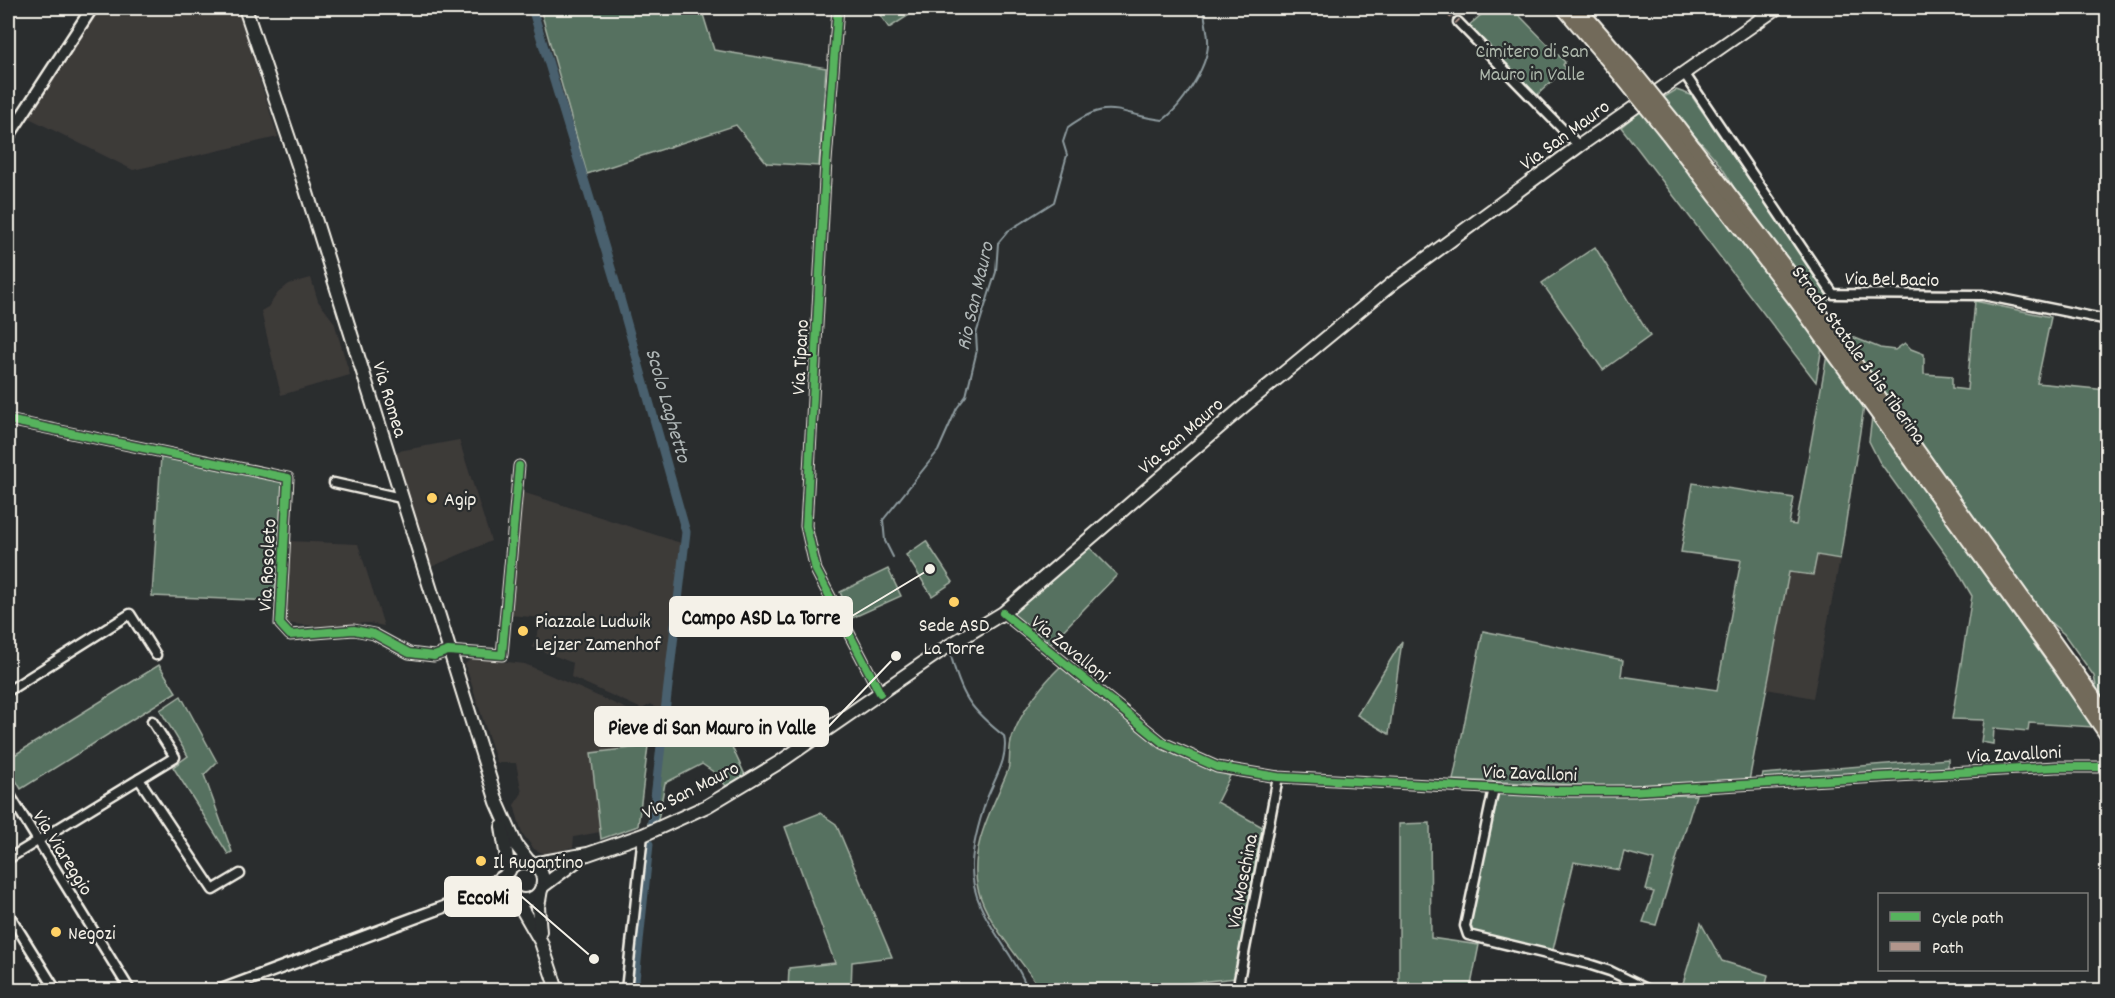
<svg xmlns="http://www.w3.org/2000/svg" width="2115" height="998" viewBox="0 0 2115 998" font-family="Dekko,sans-serif">
<style>
.built{fill:#3d3a39}
.green{fill:#567160;stroke:#a5b1a4;stroke-width:1.5}
.lines{fill:none;stroke-linecap:round;stroke-linejoin:round}
.stream{stroke:#8e9b9f;stroke-width:2}
.canal{stroke:#4a616e;stroke-width:9}
.minor-casing{stroke:#f4f1e8;stroke-width:13}
.tertiary-casing{stroke:#f4f1e8;stroke-width:15}
.secondary-casing{stroke:#f4f1e8;stroke-width:16}
.trunk-casing{stroke:#f4f1e8;stroke-width:18}
.minor{stroke:#2a2d2e;stroke-width:8}
.tertiary{stroke:#2a2d2e;stroke-width:10}
.secondary{stroke:#2a2d2e;stroke-width:12}
.trunk{stroke:#726b5a;stroke-width:14}
.trunk-bridge-casing{stroke:#f4f1e8;stroke-width:18;stroke-linecap:butt}
.trunk-bridge{stroke:#726b5a;stroke-width:14}
.quiet{stroke:#b2968c;stroke-width:6;stroke-dasharray:12 6;stroke-linecap:butt}
.cycleway-casing{stroke:#2a2d2e;stroke-width:11}
.cycleway{stroke:#56b35d;stroke-width:8}
.poi-dot{fill:#ffd166;stroke:#2a2d2e;stroke-width:2}
.labels{text-anchor:middle;stroke-width:4.5;stroke-linejoin:round;paint-order:stroke}
.park-label{font-size:20px;fill:#adb7ab;stroke:#2a2d2e}
.street-label{font-size:20px;fill:#f4f1e8;stroke:#2a2d2e}
.poi-label{font-size:20px;fill:#f4f1e8;stroke:#2a2d2e;text-anchor:start}
.water-label{font-size:21px;font-style:italic;fill:#b0b7b7;stroke:#2a2d2e}
.leader{fill:none;stroke:#f4f1e8;stroke-width:2}
.callout-dot{fill:#f4f1e8;stroke:#2a2d2e;stroke-width:2}
.callout{fill:#f4f1e8;stroke:#f4f1e8;stroke-width:2}
.callout-label{font-size:21px;text-anchor:middle;font-weight:bold;fill:#111}
</style>
<rect width="100%" height="100%" fill="#2a2d2e"/>
<filter id="ink" filterUnits="userSpaceOnUse"><feTurbulence type="fractalNoise" baseFrequency=".0167" numOctaves="2"/><feDisplacementMap in="SourceGraphic" scale="12" xChannelSelector="R" yChannelSelector="G"/><feConvolveMatrix kernelMatrix="1 2 1 2 8 2 1 2 1" color-interpolation-filters="sRGB"/></filter>
<g filter="url(#ink)">
<g class="built">
<path d="M98,8H237L278,137L133,170L29,118Z"/>
<path d="M311,278L318,301L334,322L350,375L281,395L261,311L268,307L278,293L289,284Z"/>
<path d="M459,440L491,541L431,567L393,452Z"/>
<path d="M519,491L684,544L663,714L651,704L642,709L571,677L573,663L532,647L544,618L509,615Z"/>
<path d="M288,541L358,544L384,626L369,623L315,626L283,623Z"/>
<path d="M1817,555L1840,559L1813,698L1767,689L1789,572Z"/>
<path d="M472,658L525,664L645,717L650,727L648,746L591,754L600,832L574,837L573,847L546,855L534,849L522,833L514,805L522,793L516,763H497L465,664Z"/>
</g>
<g class="green">
<path d="M540,8H701L714,50L826,68L819,166L767,163L736,125L587,174Z"/>
<path d="M875,8H920L889,28Z"/>
<path d="M1489,8H1512L1565,62L1563,65L1566,68L1536,96L1467,27Z"/>
<path d="M1676,90L1691,95L1829,295L1826,312L1737,195C1721,155 1687,132 1661,99Z"/>
<path d="M1644,108L1822,347L1816,382L1621,127Z"/>
<path d="M1595,247L1650,336L1603,370L1542,283Z"/>
<path d="M1975,301L2051,317L2037,383L2107,390V708L2097,691L2094,676L2064,634L2042,615L1846,342L1850,336L1880,348L1895,350L1905,343L1911,349L1924,354V374L1952,376V388L1967,390Z"/>
<path d="M1827,355L1864,406L1840,559L1817,555L1813,575L1789,572L1749,781L1604,786L1453,780L1483,631L1623,660L1621,676L1717,690L1741,560L1681,552L1693,483L1794,498L1789,524L1796,525Z"/>
<path d="M1872,417L2093,727L2029,723L2028,731L1994,728L1993,744L1981,742L1984,720L1952,719L1972,596L1955,567L1879,461L1869,441Z"/>
<path d="M161,456L202,461L279,479L285,488L274,601L152,596Z"/>
<path d="M926,541L953,582L932,596L906,555Z"/>
<path d="M1089,547L1117,575L1049,645L1010,613Z"/>
<path d="M888,569L901,596L852,618L840,592Z"/>
<path d="M1402,641L1389,734L1357,715Z"/>
<path d="M159,665L176,692L21,789L8,767V759Z"/>
<path d="M1061,666L1154,743L1177,756L1230,776L1217,802L1266,829L1236,978L1179,984L1167,990H1041C1022,960 986,923 978,889C968,847 994,806 1008,770C1011,760 1008,748 1012,738C1020,713 1042,684 1061,666Z"/>
<path d="M181,696L217,762L204,775L232,852L228,854L173,767L188,756L160,710Z"/>
<path d="M663,714L718,717L745,775L726,786L715,773L702,764L665,783L658,820L648,825Z"/>
<path d="M648,746L638,826L601,839L591,753Z"/>
<path d="M1948,759V770L1761,781L1763,774Z"/>
<path d="M1496,792L1589,796L1696,795L1656,925L1643,922L1654,892L1646,890L1654,860L1624,852L1619,870L1574,862L1552,954L1469,933Z"/>
<path d="M820,813L836,824L892,957L852,962L851,990H788L789,968L835,963L785,827Z"/>
<path d="M1430,823L1431,938L1479,945L1470,990H1399V824Z"/>
<path d="M1701,923L1722,961L1768,975L1765,990H1681Z"/>
</g>
<g class="lines">
<g class="stream">
<path d="M893,557L885,541L883,520L938,451L957,408L966,396L977,350L976,334L996,272L998,243L1008,231L1054,202L1067,155L1063,142L1068,127C1111,96 1118,115 1163,120C1181,107 1207,68 1208,45C1209,33 1204,20 1204,8"/>
<path d="M950,652C961,696 970,709 1004,736C1009,759 994,779 986,801C980,819 973,844 972,863C970,915 1012,946 1028,990"/>
</g>
<g class="canal">
<path d="M532,8L617,288L686,532L652,823"/>
<path d="M634,990L649,844"/>
</g>
<defs>
<g id="minor">
<path d="M838,8L826,161L806,526L816,570L880,693"/>
<path d="M1458,22L1579,146"/>
<path d="M1684,73L1833,294L1983,295L2108,320"/>
<path d="M8,420L288,478L280,624L290,635L354,630L374,634L409,653L434,656L448,651L502,655L519,466"/>
<path d="M334,483L401,498"/>
<path d="M1003,613L1163,743L1217,767L1278,777L1544,791H1634L2056,767H2108"/>
<path d="M8,691L130,614L156,655"/>
<path d="M139,779L213,890L240,874"/>
<path d="M1494,788L1465,926L1468,935L1588,964L1610,971L1649,990"/>
<path d="M8,792L130,990"/>
<path d="M8,859L175,757L152,721"/>
<path d="M8,913L56,990"/>
<path d="M626,990L643,835"/>
<path d="M1241,990L1239,980L1278,777"/>
</g>
<g id="tertiary">
<path d="M8,137L92,8"/>
<path d="M477,896L511,894"/>
<path d="M221,990L468,898L508,873"/>
</g>
<g id="secondary">
<path d="M245,8L302,177L497,802L516,845L530,863"/>
<path d="M502,827L509,871"/>
<circle cx="524" cy="881" r="19"/>
<path d="M532,864L588,854L643,835L707,806L780,762L942,650L1003,613L1245,405L1394,282L1579,146L1777,8"/>
<path d="M543,886L579,859"/>
<path d="M515,897L541,942L557,990"/>
<path d="M540,932L538,907L541,889"/>
</g>
<g id="trunk">
<path d="M1564,8L1620,74"/>
<path d="M1578,8L1629,67"/>
<path d="M1676,125L1805,294L2108,718"/>
<path d="M1667,132L1796,300L2061,667L2108,736"/>
</g>
</defs>
<use href="#minor" class="minor-casing"/>
<use href="#tertiary" class="tertiary-casing"/>
<use href="#secondary" class="secondary-casing"/>
<use href="#trunk" class="trunk-casing"/>
<use href="#minor" class="minor"/>
<use href="#tertiary" class="tertiary"/>
<use href="#secondary" class="secondary"/>
<use href="#trunk" class="trunk"/>
<defs>
<g id="trunk-bridge">
<path d="M1629,67L1676,125"/>
<path d="M1620,74L1667,132"/>
</g>
</defs>
<use href="#trunk-bridge" class="trunk-bridge-casing"/>
<use href="#trunk-bridge" class="trunk-bridge"/>
<path class="quiet" d="M1444,8L1458,22"/>
<defs>
<g id="cycleway">
<path d="M838,8L826,161L806,526L816,570L880,693"/>
<path d="M8,420L288,478L280,624L290,635L354,630L374,634L409,653L434,656L448,651L502,655L519,466"/>
<path d="M1003,613L1163,743L1217,767L1278,777L1544,791H1634L2056,767H2108"/>
</g>
</defs>
<use href="#cycleway" class="cycleway-casing"/>
<use href="#cycleway" class="cycleway"/>
</g>
</g>
<g class="poi-dot">
<circle cx="432" cy="498" r="6"/>
<circle cx="954" cy="602" r="6"/>
<circle cx="523" cy="631" r="6"/>
<circle cx="481" cy="861" r="6"/>
<circle cx="56" cy="932" r="6"/>
</g>
<g class="labels">
<g class="park-label">
<text x="1532" y="57">Cimitero di San<tspan x="1532" dy="23">Mauro in Valle</tspan></text>
</g>
<g class="street-label">
<text transform="translate(1564 134) rotate(-36)" y="7">Via San Mauro</text>
<text transform="translate(1892 278) rotate(1)" y="7">Via Bel Bacio</text>
<text transform="translate(1860 354) rotate(54)" y="7">Strada Statale 3 bis Tiberina</text>
<text transform="translate(799 357) rotate(-87)" y="7">Via Tipano</text>
<text transform="translate(391 399) rotate(73)" y="7">Via Romea</text>
<text transform="translate(1180 435) rotate(-41)" y="7">Via San Mauro</text>
<text transform="translate(266 565) rotate(-87)" y="7">Via Rosoleto</text>
<text transform="translate(1071 648) rotate(39)" y="7">Via Zavalloni</text>
<text transform="translate(2014 753) rotate(-3)" y="7">Via Zavalloni</text>
<text transform="translate(1530 772) rotate(2)" y="7">Via Zavalloni</text>
<text transform="translate(690 789) rotate(-27)" y="7">Via San Mauro</text>
<text transform="translate(64 852) rotate(58)" y="7">Via Viareggio</text>
<text transform="translate(1241 881) rotate(-79)" y="7">Via Moschina</text>
</g>
<g class="poi-label">
<text x="444" y="505">Agip</text>
<text x="535" y="627">Piazzale Ludwik<tspan x="535" dy="23">Lejzer Zamenhof</tspan></text>
<text x="954" y="631" text-anchor="middle">Sede ASD<tspan x="954" dy="23">La Torre</tspan></text>
<text x="493" y="868">Il Rugantino</text>
<text x="68" y="939">Negozi</text>
</g>
<g class="water-label">
<text transform="translate(974 296) rotate(-77)" y="7">Rio San Mauro</text>
<text transform="translate(669 405) rotate(74)" y="7">Scolo Laghetto</text>
</g>
</g>
<path class="leader" d="M930 569L852 616M896 656L828 727M594 959L521 896"/>
<g class="callout-dot">
<circle cx="930" cy="569" r="6"/>
<circle cx="896" cy="656" r="6"/>
<circle cx="594" cy="959" r="6"/>
</g>
<g class="callout">
<rect x="670" y="597" width="182" height="39" rx="6"/>
<rect x="595" y="707" width="233" height="39" rx="6"/>
<rect x="445" y="877" width="76" height="39" rx="6"/>
</g>
<g class="callout-label">
<text x="761" y="624">Campo ASD La Torre</text>
<text x="712" y="734">Pieve di San Mauro in Valle</text>
<text x="483" y="904">EccoMi</text>
</g>
<rect width="2115" height="998" fill="none" stroke="#2a2d2e" stroke-width="30"/>
<rect x="15" y="15" width="2085" height="968" fill="none" stroke="#f4f1e8" stroke-width="2" filter="url(#ink)"/>
<rect x="1878" y="893" width="210" height="78" fill="#2a2d2e" stroke="#7b7b78" stroke-width="1.5"/>
<rect x="1890" y="912" width="30" height="9" fill="#56b35d" stroke="#7b7b78" stroke-width="1.5"/>
<text x="1932" y="923" font-size="18" fill="#f4f1e8">Cycle path</text>
<rect x="1890" y="942" width="30" height="9" fill="#b2968c" stroke="#7b7b78" stroke-width="1.5"/>
<text x="1932" y="953" font-size="18" fill="#f4f1e8">Path</text>
</svg>
